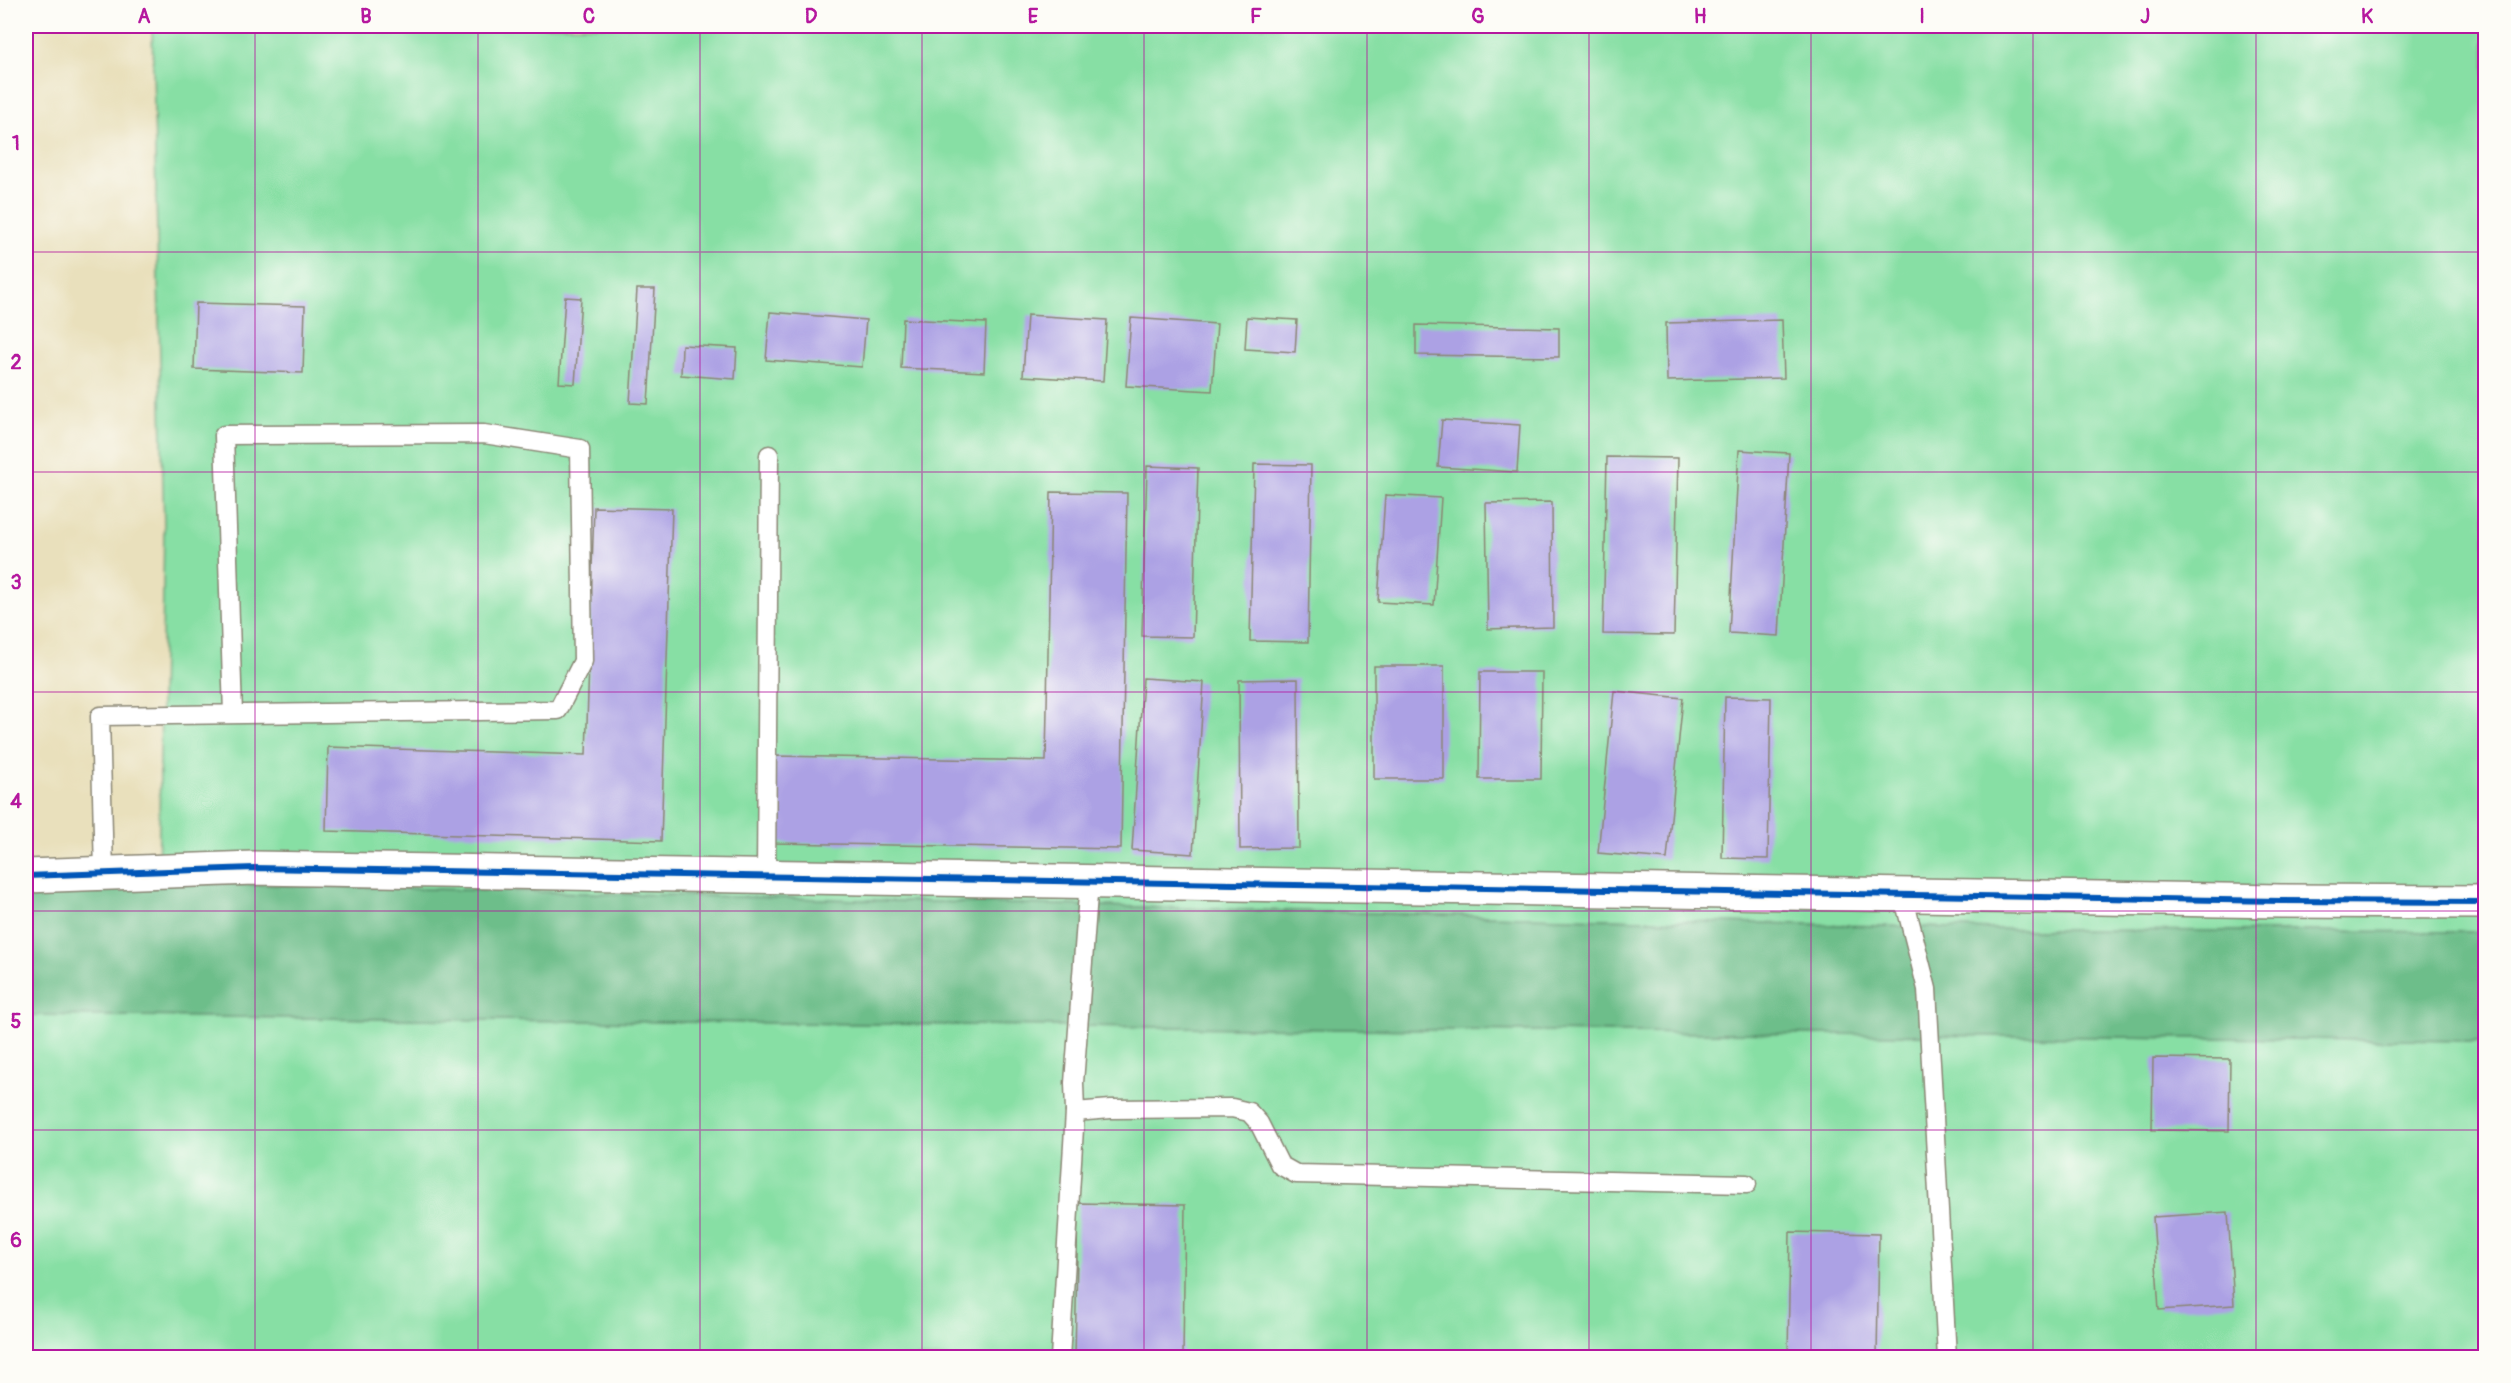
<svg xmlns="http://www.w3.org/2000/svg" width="2511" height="1383" viewBox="0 0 2511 1383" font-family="Pangolin,sans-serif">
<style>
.green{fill:#87dfa4;stroke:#598568;stroke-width:1.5}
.forest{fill:#6dbe8a;stroke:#4c745a;stroke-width:1.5}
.building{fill:#aca1e4}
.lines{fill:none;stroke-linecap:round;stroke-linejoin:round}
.lane-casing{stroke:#8a8674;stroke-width:21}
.street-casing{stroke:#8a8674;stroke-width:36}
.lane{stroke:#fff;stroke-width:18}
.street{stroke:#fff;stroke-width:33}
.cycleway-casing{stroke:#fdfcf7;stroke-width:10}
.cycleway{stroke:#0057b8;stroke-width:6}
.grid{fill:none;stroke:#b5179e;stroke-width:1.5;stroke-opacity:0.55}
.neatline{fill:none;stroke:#b5179e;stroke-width:2}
.grid-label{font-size:20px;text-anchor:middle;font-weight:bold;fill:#b5179e}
</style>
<rect width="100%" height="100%" fill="#fdfcf7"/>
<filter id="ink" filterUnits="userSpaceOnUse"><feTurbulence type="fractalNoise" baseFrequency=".0167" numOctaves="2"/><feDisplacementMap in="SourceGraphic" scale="12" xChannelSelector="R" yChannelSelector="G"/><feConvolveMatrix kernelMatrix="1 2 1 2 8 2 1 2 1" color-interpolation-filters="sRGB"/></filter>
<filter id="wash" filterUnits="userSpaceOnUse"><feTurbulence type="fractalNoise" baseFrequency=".008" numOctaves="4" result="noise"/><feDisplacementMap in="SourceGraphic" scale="24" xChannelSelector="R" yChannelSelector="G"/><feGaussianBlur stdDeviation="1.35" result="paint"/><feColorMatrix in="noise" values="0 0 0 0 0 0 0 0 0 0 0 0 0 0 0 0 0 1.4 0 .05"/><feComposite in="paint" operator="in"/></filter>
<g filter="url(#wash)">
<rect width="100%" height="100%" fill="#e9e0bc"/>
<g class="green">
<path d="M152,26H2485V932L2035,930L158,882L164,528Z"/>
<path d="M26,1015L2485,1041V1357L26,1358Z"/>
</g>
<path class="forest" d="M158,882L2035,930L2486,932L2485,1041L26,1015V889Z"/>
<g id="blocks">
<g class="building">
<path d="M637,289H655L648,404L630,403Z"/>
<path d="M565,297L581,298L575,384L559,383Z"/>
<path d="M196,303L305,306L303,373L194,369Z"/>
<path d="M770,312L866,320L862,367L766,360Z"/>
<path d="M1027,315L1107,320L1103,381L1023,376Z"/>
<path d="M1247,317L1297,320L1295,352L1245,349Z"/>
<path d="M1131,318L1217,324L1212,391L1126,386Z"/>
<path d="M903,319L986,323L984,372L901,368Z"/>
<path d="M1782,320L1784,378L1667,381L1666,323Z"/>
<path d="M1416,325L1559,328V357L1416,355Z"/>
<path d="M682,345L737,348L735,379L681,375Z"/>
<path d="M1442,420L1520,425L1517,472L1438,467Z"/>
<path d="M1739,450L1789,453L1779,636L1729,633Z"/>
<path d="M1607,457L1678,458L1674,635L1603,634Z"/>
<path d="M1254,464L1311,465L1308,642L1250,641Z"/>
<path d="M1147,466L1198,468L1193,637L1142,636Z"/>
<path d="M1051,492L1127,493L1121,849L772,843L774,756L1046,761Z"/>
<path d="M1385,495L1441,498L1434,605L1378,602Z"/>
<path d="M1552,502L1553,627L1488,629L1486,503Z"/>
<path d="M594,507L672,509L661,841L326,831L328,747L586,755Z"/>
<rect x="1374" y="666" width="70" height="113"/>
<path d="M1480,672H1542L1541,779H1479Z"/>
<path d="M1143,678L1204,682L1193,854L1132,850Z"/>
<path d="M1298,679L1299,848L1240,849L1239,680Z"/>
<path d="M1614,691L1683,698L1667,859L1598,853Z"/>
<path d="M1725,697L1771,698L1768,859L1722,858Z"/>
<path d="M2153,1058L2230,1059L2229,1131L2152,1130Z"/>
<path d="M1078,1203L1185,1205L1183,1358H1075Z"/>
<path d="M2228,1212L2234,1305L2159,1310L2153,1217Z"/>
<path d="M1790,1232L1879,1234L1877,1358H1788Z"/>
</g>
</g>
</g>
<g filter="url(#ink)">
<use href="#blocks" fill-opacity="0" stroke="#8a8674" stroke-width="1.5"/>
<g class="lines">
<defs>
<g id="lane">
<path d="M104,873L100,716L558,710L583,661L580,449L484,434L224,435L233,714"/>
<path d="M766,877L769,455"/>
<path d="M1089,881L1074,1083L1075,1112L1111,1109L1232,1108L1249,1112L1259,1123L1280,1165L1296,1174L1747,1184"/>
<path d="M1903,895L1927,989L1947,1358"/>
<path d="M1060,1358L1075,1112"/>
</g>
<path id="street" d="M26,876L254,868L2281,901L2486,902"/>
</defs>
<use href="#lane" class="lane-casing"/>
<use href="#street" class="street-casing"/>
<use href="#lane" class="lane"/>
<use href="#street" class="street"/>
<defs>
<path id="cycleway" d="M26,876L254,868L2281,901L2486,902"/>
</defs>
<use href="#cycleway" class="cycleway-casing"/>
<use href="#cycleway" class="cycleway"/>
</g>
</g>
<path class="grid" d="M255,26V1358M478,26V1358M700,26V1358M922,26V1358M1144,26V1358M1367,26V1358M1589,26V1358M1811,26V1358M2033,26V1358M2256,26V1358M26,252H2486M26,472H2486M26,692H2486M26,911H2486M26,1130H2486"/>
<rect width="2511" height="1383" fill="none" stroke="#fdfcf7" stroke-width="66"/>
<rect x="33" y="33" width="2445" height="1317" class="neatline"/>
<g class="grid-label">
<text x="144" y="23">A</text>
<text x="366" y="23">B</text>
<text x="589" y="23">C</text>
<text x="811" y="23">D</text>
<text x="1033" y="23">E</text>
<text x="1256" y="23">F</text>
<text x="1478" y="23">G</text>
<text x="1700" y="23">H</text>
<text x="1922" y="23">I</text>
<text x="2145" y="23">J</text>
<text x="2367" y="23">K</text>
<text x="16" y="150">1</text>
<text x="16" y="369">2</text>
<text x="16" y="589">3</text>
<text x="16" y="808">4</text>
<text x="16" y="1028">5</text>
<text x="16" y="1247">6</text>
</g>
</svg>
